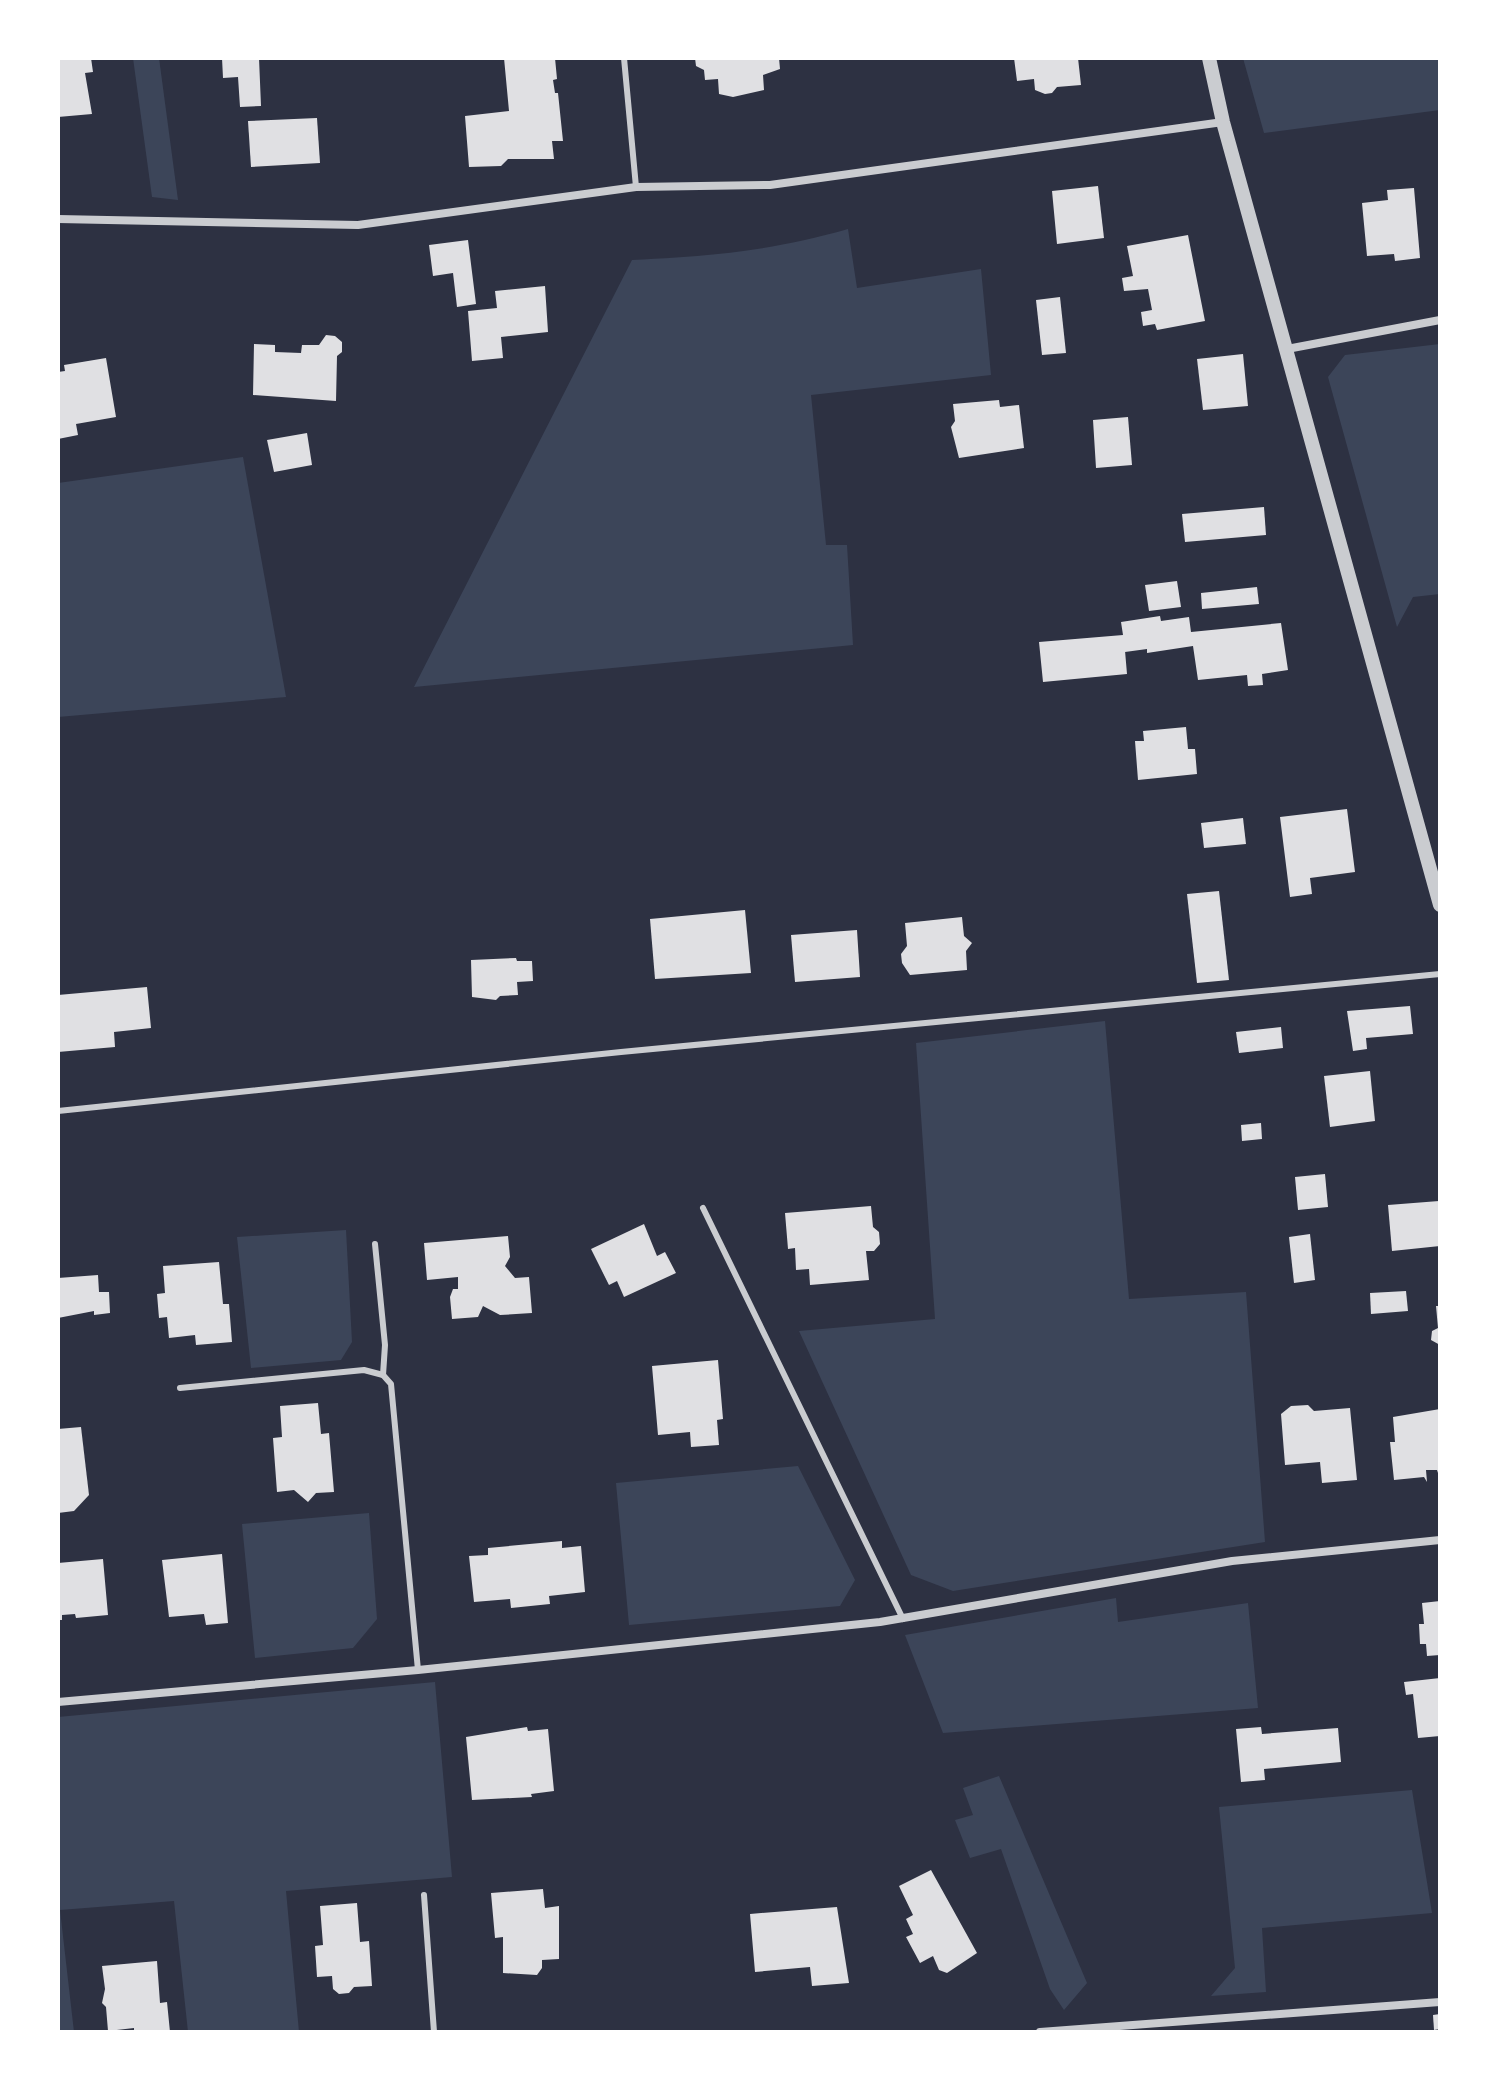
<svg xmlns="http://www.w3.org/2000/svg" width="1498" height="2090" viewBox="0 0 1498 2090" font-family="'Archivo Narrow',sans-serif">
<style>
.green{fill:#3c4559}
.building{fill:#e0e0e3}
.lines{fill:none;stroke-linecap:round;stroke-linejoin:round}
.service{stroke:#caccd0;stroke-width:6}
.minor{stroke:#caccd0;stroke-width:8}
.tertiary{stroke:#caccd0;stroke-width:14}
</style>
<rect width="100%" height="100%" fill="#2d3142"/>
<g class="green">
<path d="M133,58H159L178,200L152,197Z"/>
<path d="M1243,58H1440V110L1264,133Z"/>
<path d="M848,229L857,288L981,269L991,375L811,395L826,545H847L853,645L414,687L632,260C712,256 771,251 848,229Z"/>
<path d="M1440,344V594L1413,597L1397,627L1328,377L1345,355Z"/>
<path d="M243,457L286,697L58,717V483Z"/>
<path d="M1105,1021L1129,1299L1246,1292L1265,1542L953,1591L911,1575L799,1331L935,1319L916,1043Z"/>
<path d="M346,1230L352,1342L341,1360L251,1368L237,1237Z"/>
<path d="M798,1466L855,1580L840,1606L629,1625L616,1483Z"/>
<path d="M369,1513L377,1619L353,1648L255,1658L242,1524Z"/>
<path d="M1116,1598L1118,1622L1248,1603L1258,1708L943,1733L905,1635Z"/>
<path d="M435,1682L452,1877L286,1891L299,2032H188L174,1901L60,1910L74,2032H58V1717Z"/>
<path d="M999,1776L1087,1983L1064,2010L1050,1989L1001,1849L970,1858L955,1820L973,1815L963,1788Z"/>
<path d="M1412,1790L1432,1913L1262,1928L1266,1992L1211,1996L1235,1968L1219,1807Z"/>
</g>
<g class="building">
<path d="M58,58H91L93,72L85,73L92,114L58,117Z"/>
<path d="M222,58H259L261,106L240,107L238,77L223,78Z"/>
<path d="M504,58H555L557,79L553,80L555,93H558L563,141H552L554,159H508L501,166L469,167L465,116L509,111Z"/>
<path d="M695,58H779L780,69L763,75L764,90L733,97L719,94L718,79L705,80L704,70L696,66Z"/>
<path d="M1014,58H1078L1081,85L1057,87L1052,93L1045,94L1035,90L1034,79L1017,81Z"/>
<path d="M317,118L320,163L251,167L248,121Z"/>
<path d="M1098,186L1104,238L1057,244L1052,191Z"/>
<path d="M1414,188L1420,258L1395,261L1394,254L1367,256L1362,203L1388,200L1387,190Z"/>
<path d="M1188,235L1205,321L1157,330L1155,324L1143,326L1141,312L1152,310L1148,289L1124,291L1122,278L1133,276L1127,246Z"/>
<path d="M468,240L476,304L457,307L453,273L433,276L429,245Z"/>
<path d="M545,286L548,332L501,337L503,358L472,361L468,311L497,308L495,291Z"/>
<path d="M1060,297L1066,353L1042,355L1036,300Z"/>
<path d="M326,335L335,336L342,342V352L337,356L336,401L253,395L254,344L275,345V352L301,353L302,345H319Z"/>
<path d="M1243,354L1248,406L1203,410L1197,359Z"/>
<path d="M106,358L116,417L76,424L78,435L58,439V372L65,371L64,365Z"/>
<path d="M999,400L1000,407L1019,405L1024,448L959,458L951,427L955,421L953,404Z"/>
<path d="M1128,417L1132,465L1096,468L1093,420Z"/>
<path d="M307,433L312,465L274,472L267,440Z"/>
<path d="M1264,507L1266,535L1185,542L1182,514Z"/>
<path d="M1177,581L1181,607L1149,611L1145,585Z"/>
<path d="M1257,587L1259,604L1202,609L1201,593Z"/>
<path d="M1160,616L1161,621L1189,617L1191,632L1281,623L1288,670L1262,674L1263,685L1248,686L1247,675L1198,680L1193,646L1147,653V649L1125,652L1124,639L1127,674L1043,682L1039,642L1123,635L1121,622Z"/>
<path d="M1186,727L1188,749H1195L1197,774L1138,780L1135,741H1144L1143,731Z"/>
<path d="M1347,809L1355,872L1310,878L1312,894L1290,897L1280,817Z"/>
<path d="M1243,818L1246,844L1204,848L1201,823Z"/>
<path d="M1219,891L1229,980L1197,983L1187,894Z"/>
<path d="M745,910L751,973L655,979L650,919Z"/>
<path d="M962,917L964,936L972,943L966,951L967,970L910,975L902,963L901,954L907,946L905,923Z"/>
<path d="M857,930L860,977L795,982L791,935Z"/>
<path d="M516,958L517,961H532L533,981L517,982L518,995L500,996L496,1000L472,997L471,960Z"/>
<path d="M147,987L151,1028L114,1032L115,1047L58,1052V995Z"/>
<path d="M1410,1006L1413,1034L1366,1038L1367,1049L1353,1051L1347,1011Z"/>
<path d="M1281,1027L1283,1048L1239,1053L1236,1032Z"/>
<path d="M1370,1071L1375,1121L1330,1127L1324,1076Z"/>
<path d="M1261,1123L1262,1139L1242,1141L1241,1125Z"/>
<path d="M1325,1174L1328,1207L1298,1210L1295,1177Z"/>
<path d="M1439,1201L1440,1246L1392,1251L1388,1205Z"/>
<path d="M871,1206L873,1227L879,1232L880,1244L874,1251H866L869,1280L810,1285L809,1269L796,1270L795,1248L788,1249L785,1213Z"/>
<path d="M644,1224L657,1256L665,1252L676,1273L624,1297L617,1281L609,1285L591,1249Z"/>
<path d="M1310,1234L1315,1280L1294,1283L1289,1237Z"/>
<path d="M508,1236L510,1257L505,1266L515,1278L529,1277L532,1313L500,1315L483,1306L478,1317L452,1319L450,1297L453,1289H458V1277L427,1280L424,1243Z"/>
<path d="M219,1262L223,1304H229L232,1342L196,1345L195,1335L169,1338L167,1317L159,1318L157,1294L165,1293L163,1266Z"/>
<path d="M98,1275L99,1292H109L110,1313L94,1315V1311L58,1318V1278Z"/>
<path d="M1406,1291L1408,1311L1371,1314L1370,1293Z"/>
<path d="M1436,1306H1440V1345L1431,1340L1432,1331L1438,1328Z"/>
<path d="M718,1360L723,1419L717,1420L719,1445L691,1447L690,1432L658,1435L652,1366Z"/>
<path d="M318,1403L321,1434L329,1433L334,1492L316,1493L308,1502L294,1490L277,1492L273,1438L282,1437L280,1406Z"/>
<path d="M1308,1405L1314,1411L1350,1408L1357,1480L1322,1483L1320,1462L1285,1465L1281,1414L1291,1406Z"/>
<path d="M1440,1409V1479L1437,1470H1426L1427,1482L1424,1477L1394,1480L1390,1442H1395L1393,1417Z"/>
<path d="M81,1427L89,1495L74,1511L58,1513V1429Z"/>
<path d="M562,1541V1548L581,1546L585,1592L549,1596L550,1604L511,1608L510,1599L474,1602L469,1556L488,1555V1548Z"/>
<path d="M222,1554L228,1623L206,1625L204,1614L169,1617L162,1560Z"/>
<path d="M103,1559L108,1615L76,1618L75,1614L62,1615V1620H58V1563Z"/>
<path d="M1440,1601V1655L1427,1656L1426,1644H1420L1419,1624H1424L1422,1603Z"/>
<path d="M1440,1678V1736L1418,1738L1413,1694L1406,1695L1404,1682Z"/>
<path d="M527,1727L528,1731L548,1729L554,1791L531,1794L532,1797L472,1800L466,1737Z"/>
<path d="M1261,1727L1262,1734L1338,1728L1341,1762L1264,1769L1265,1780L1241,1782L1236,1729Z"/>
<path d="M931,1870L977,1953L947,1973L939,1970L933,1956L920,1963L906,1937L913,1934L906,1919L913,1915L899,1886Z"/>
<path d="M543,1889L545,1908L559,1906V1959L542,1960V1968L537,1975L503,1973V1937L495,1938L491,1893Z"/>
<path d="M357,1903L360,1942L369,1941L372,1986L354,1987L349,1993L339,1994L333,1989L332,1976L317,1977L315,1946L323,1945L320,1906Z"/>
<path d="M837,1907L849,1983L812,1986L810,1967L755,1972L750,1914Z"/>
<path d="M157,1961L160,2003L167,2002L170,2032H134V2028L108,2031L106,2007L102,2003L105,1989L102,1966Z"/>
<path d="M1440,2014V2029L1434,2030L1433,2015Z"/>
</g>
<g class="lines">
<g class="service">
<path d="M624,58L636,187"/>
<path d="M58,1111L621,1052L1440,974"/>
<path d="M703,1208L903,1619"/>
<path d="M375,1244L385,1345L383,1375"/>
<path d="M180,1388L364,1370L383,1375L391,1384L418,1670"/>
<path d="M424,1895L434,2032"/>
</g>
<g class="minor">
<path d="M58,219L358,225L636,187L770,185L1223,122"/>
<path d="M1287,349L1440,320"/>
<path d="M58,1702L418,1670L880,1622L1232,1561L1440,1540"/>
<path d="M1040,2032L1440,2002"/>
</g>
<path class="tertiary" d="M1209,58L1223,122L1440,905"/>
</g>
<rect width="1498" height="2090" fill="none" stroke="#ffffff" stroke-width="120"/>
</svg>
